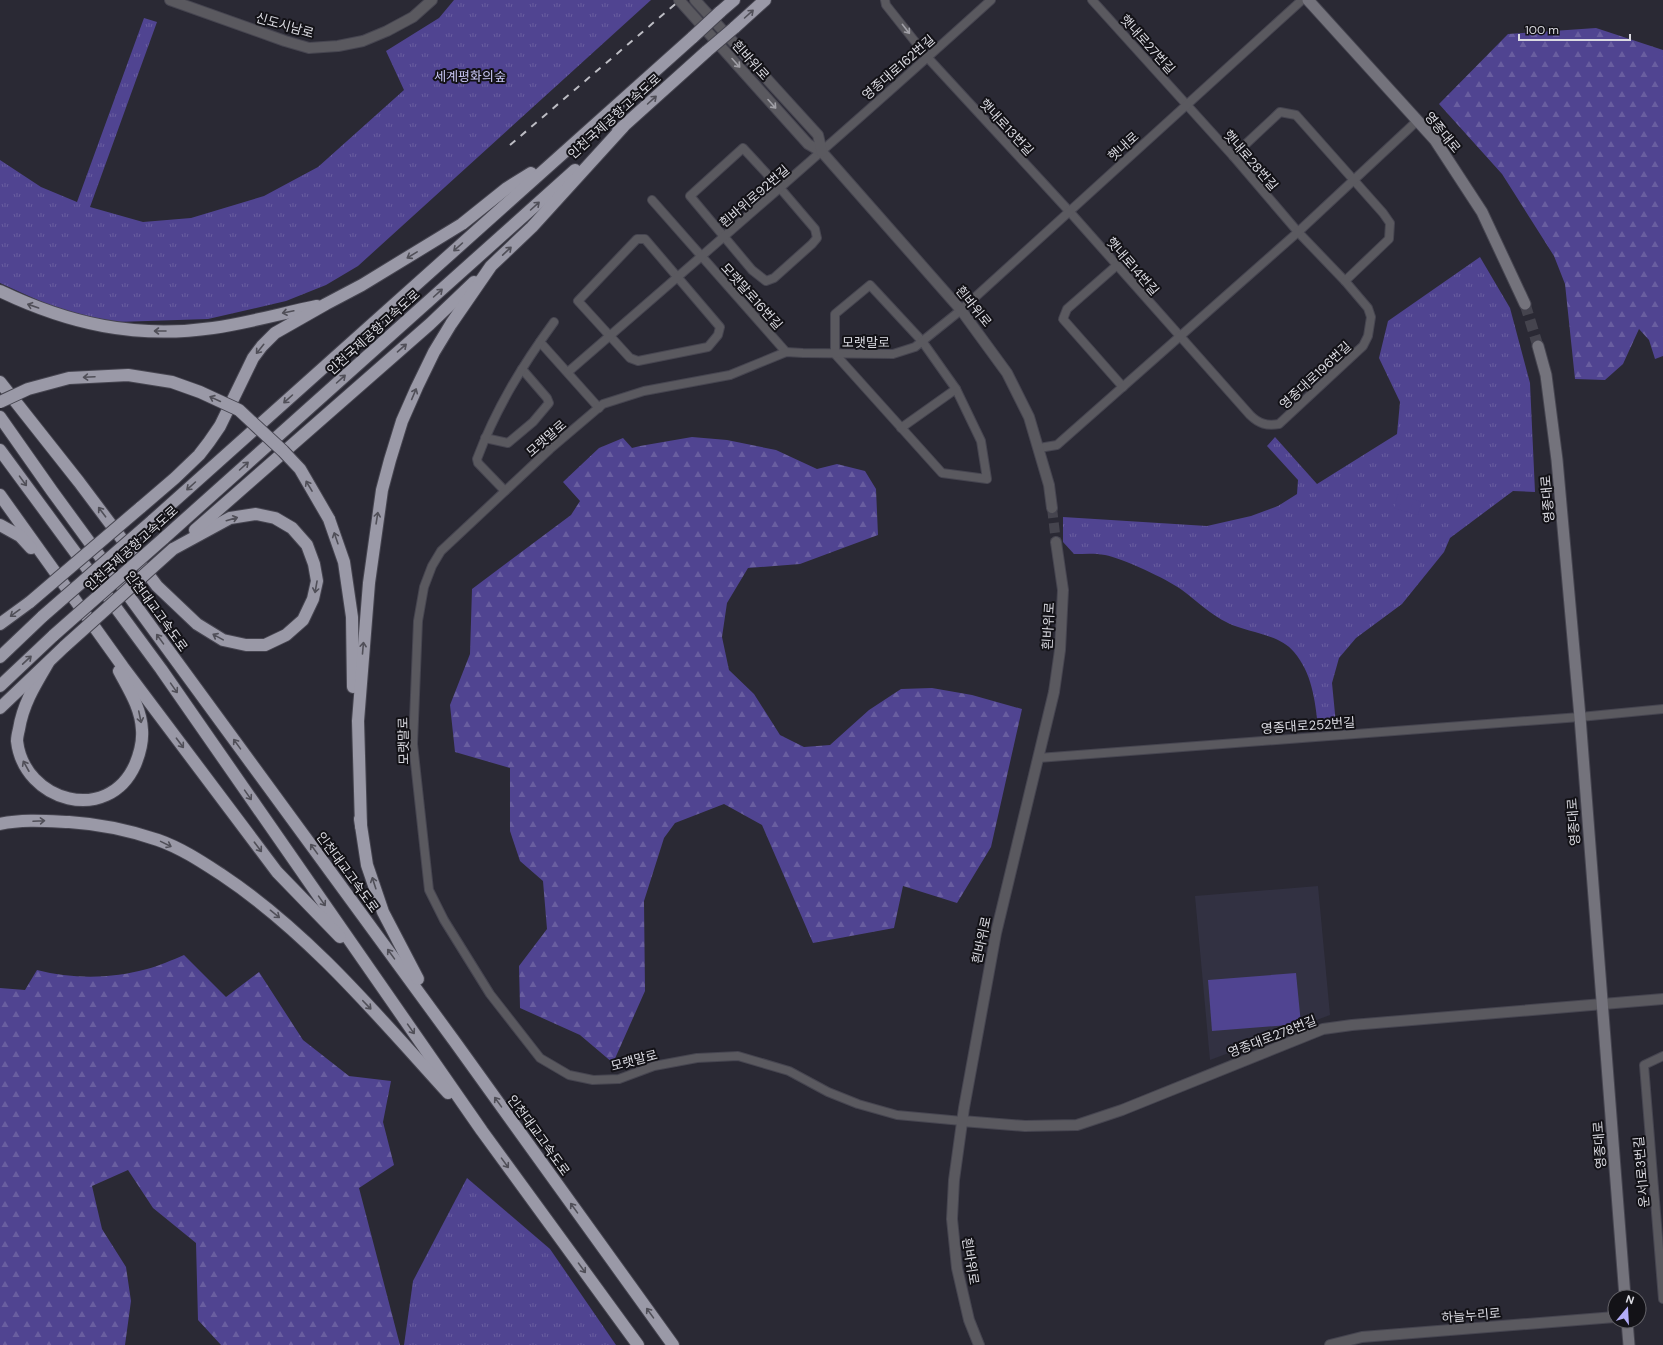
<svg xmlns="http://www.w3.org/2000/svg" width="1663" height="1345" viewBox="0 0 1663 1345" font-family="'DM Sans','Noto Sans KR',sans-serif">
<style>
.built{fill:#323142}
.grass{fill:url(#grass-tufts)}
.forest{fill:url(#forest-firs)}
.pitch{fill:#504491}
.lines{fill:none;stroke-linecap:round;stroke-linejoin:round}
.tertiary-tunnel{stroke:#45444e;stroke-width:10;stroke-dasharray:10 5;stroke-linecap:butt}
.secondary-tunnel{stroke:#45444e;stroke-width:11;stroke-dasharray:11 5.5;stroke-linecap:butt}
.minor-casing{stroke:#464550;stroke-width:10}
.tertiary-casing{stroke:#464550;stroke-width:12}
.secondary-casing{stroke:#464550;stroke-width:13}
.motorway-casing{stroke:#464550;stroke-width:14}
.minor{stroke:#5a595f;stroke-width:8}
.tertiary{stroke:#5a595f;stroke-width:10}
.secondary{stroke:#74737c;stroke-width:11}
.motorway{stroke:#9a99a7;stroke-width:12}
.rail{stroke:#bdbdc4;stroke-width:2;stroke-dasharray:7 7;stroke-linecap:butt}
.motorway-bridge-casing{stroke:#464550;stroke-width:14;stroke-linecap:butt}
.motorway-bridge{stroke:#9a99a7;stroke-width:12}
.oneway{stroke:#504f58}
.oneway2{stroke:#a1a0a7}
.labels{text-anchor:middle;stroke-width:4;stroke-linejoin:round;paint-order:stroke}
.street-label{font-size:13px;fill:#dbdbe2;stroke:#131217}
.park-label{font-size:13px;fill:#c8c6f3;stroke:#131217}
</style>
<defs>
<pattern id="grass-tufts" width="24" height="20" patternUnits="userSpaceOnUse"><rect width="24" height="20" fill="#504491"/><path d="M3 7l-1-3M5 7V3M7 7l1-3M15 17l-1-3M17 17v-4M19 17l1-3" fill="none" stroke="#695ea0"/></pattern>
<pattern id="forest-firs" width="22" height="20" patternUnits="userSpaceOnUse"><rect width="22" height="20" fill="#504491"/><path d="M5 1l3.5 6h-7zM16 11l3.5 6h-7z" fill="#695ea0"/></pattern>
</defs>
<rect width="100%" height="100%" fill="#2a2934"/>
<path class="built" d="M1318,886L1330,1015L1210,1060L1195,896Z"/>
<g class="grass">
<path d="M454,0H651L358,266L326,285L286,301L208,319L117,322L64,312L0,283V160L41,187L77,202L144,18L157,22L90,207L143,222L191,218L264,196L318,167L404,90L386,51L439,18Z"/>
<path d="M1480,257L1510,308L1530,383L1535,492L1513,491L1450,538L1444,552L1402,604L1356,638L1339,658L1332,683L1336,724L1318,726C1315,700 1312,673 1294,652C1280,634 1248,633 1228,623C1211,615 1197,601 1182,590C1167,579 1122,558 1105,555C1095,553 1084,554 1074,554L1063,542V517L1207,526L1251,516L1278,506L1297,494L1298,480L1267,446L1275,437L1317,484L1397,434L1400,402L1379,358L1388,321Z"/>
<path d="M467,1178L550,1249L616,1345H404L413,1281Z"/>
</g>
<g class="forest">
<path d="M1596,28L1663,50V356L1655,359L1649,340L1639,329L1623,364L1605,380L1575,379L1565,284L1554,256L1502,174L1439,104L1508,34Z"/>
<path d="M692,437L727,440L776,450L817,469L837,464L865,471L876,489L878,535L800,564L748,568L727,603L722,637L729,670L754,694L780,735L804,747L830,745L869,710L901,689L932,688L972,695L1022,709L991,847L957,903L903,886L894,928L813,943L762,825L724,804L675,823L664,838L644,901L645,991L613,1063L580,1035L520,1008L519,966L547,929L543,881L520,861L510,831V768L455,752L450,705L470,654L472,589L571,515L580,501L563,482L599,448L623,438L632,448L640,446Z"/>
<path d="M184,955L226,997L259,972L303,1040L349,1076L391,1081L383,1122L394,1165L359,1188L400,1345H221L198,1320L196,1243L153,1208L128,1170L92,1186L102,1229L126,1267L131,1301L125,1345H0V988L25,990L37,970C72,979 111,979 147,969C159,966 172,960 184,955Z"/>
</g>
<g class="pitch">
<path d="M1398,494L1422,502L1418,515L1394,508Z"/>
<path d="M1296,973L1301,1024L1212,1031L1208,980Z"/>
</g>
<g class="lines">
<path class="tertiary-tunnel" d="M1052,508L1056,542"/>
<path class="secondary-tunnel" d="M1525,304L1538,346"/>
<defs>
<g id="minor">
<path d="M885,0L886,5L928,58L1069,211L1250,415C1259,424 1267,426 1279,424L1363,346L1368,336L1371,317L1368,308L1345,281L1298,232L1233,156L1092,0"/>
<path d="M743,148L780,188L815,229L817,238L812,244L774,278L766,281L752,270L690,196Z"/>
<path d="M1233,156L1280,112L1296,115L1383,213L1390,223L1389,239L1345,281"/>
<path d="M652,200L786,352"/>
<path d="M637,239H645L720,327L718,335L708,347L638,361L630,358L578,301Z"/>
<path d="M1116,266L1067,309L1063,319L1123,387"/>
<path d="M870,285L922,341L956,389L981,441L987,479L942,473L835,354V314Z"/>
<path d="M540,342L599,408"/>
<path d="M568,372C710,249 852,126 991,0"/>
<path d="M901,428L956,389"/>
<path d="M485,438L508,443L533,422L549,403L547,398L522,369"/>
<path d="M1039,448L1057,445L1298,232L1417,121"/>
<path d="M505,491L478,463L477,459C496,408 522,366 554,322"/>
<path d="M1038,758L1580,717L1663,709"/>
<path d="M1663,1056L1644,1065L1663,1299"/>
<path d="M962,1121L897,1115L858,1104L828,1092L789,1071L738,1056L697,1058L654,1066L619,1079L593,1080L569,1075L540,1058L490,994L444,920L429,890L413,744L418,621L424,587L432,566L441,551L550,449L603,404L644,391L730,375L786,352L803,353L893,354L915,347L961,310L1302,0"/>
</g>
<g id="tertiary">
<path d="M170,0L285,41L309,48L338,46L363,41L387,31L413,17L432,0"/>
<path d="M679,0L808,144L822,152L961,310L1007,373L1029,417L1049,485L1052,508"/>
<path d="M695,0L818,135L822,152"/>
<path d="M962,1121L1025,1126L1077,1125L1122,1110L1323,1029L1352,1025L1663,999"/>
<path d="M979,1345L969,1320L957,1268L952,1219L954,1180L964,1108L996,933L1054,692L1060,650L1063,590L1056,542"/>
<path d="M1330,1345L1362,1337L1615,1317"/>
</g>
<g id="secondary">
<path d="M1308,0L1435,140L1482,212L1525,304"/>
<path d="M1538,346L1546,375L1557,460L1580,717L1625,1297"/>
<path d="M1627,1321L1629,1345"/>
</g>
<g id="motorway">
<path d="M720,12L734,0"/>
<path d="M734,28L765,0"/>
<path d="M618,131L707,51"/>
<path d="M0,291C69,324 136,339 213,328C248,323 283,313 317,306"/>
<path d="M0,382L79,482L157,586L197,624L223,640L246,645H265L286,635L303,620L313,599L317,581L314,564L307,545L292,528L275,518L256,514L230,518L173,549"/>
<path d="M0,417L52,491L455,1042L673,1345"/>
<path d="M0,450L161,669L482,1131L638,1345"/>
<path d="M0,495L123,667L277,872L340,937"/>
<path d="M140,508L175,478L199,455L209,442L220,426L253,358L262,346L275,333L326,304L362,285L462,224L507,188L531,173"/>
<path d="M329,519L344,562L352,617L353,687"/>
<path d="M152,521L693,37"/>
<path d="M0,525L20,536L31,548"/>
<path d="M195,530L430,324L474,282"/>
<path d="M163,539L575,170"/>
<path d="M0,624L30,602"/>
<path d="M0,657L43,616"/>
<path d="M48,663C35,685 23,704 19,729C18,733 17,737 17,741C24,802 108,825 135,765C140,753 143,743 142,730C141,708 129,690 119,671"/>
<path d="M0,686L54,635"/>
<path d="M0,708L65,646"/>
<path d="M360,819L367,865L383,912L418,979"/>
<path d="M0,824C22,819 47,821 69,822C100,824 129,830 158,840C181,848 202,862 222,875C309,933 378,1016 448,1093"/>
<path d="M361,826L358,721L369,583L382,490L390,460L402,421L417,387L434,352L451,324L491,266L532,227L623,127"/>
</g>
</defs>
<use href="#minor" class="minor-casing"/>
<use href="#tertiary" class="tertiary-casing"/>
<use href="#secondary" class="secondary-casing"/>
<use href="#motorway" class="motorway-casing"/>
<use href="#minor" class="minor"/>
<use href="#tertiary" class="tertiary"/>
<use href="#secondary" class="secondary"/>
<use href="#motorway" class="motorway"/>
<path class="rail" d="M510,145L680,0"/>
<defs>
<g id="motorway-bridge">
<path d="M693,37L720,12"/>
<path d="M707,51L734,28"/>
<path d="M0,402L28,389L69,378L128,375L172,382L200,392L239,410L283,451L300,469L329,519"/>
<path d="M30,602L140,508"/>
<path d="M43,616L152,521"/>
<path d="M54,635L163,539"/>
<path d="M65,646L173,549"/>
</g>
</defs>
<use href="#motorway-bridge" class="motorway-bridge-casing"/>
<use href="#motorway-bridge" class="motorway-bridge"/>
</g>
<defs><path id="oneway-shaft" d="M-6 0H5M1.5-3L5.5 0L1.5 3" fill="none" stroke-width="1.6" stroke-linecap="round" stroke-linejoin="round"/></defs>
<g class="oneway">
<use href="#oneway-shaft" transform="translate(749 14) rotate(-42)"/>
<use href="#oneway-shaft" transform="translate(652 100) rotate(-42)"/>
<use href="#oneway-shaft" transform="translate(535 206) rotate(-42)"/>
<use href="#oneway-shaft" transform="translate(458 247) rotate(138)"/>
<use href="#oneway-shaft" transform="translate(507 251) rotate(-43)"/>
<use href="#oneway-shaft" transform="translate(412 255) rotate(149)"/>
<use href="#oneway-shaft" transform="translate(438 293) rotate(-42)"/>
<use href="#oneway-shaft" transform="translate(33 306) rotate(-161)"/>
<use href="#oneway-shaft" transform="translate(288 312) rotate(168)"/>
<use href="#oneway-shaft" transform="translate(160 331) rotate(-180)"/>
<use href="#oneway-shaft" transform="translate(402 348) rotate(-41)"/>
<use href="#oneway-shaft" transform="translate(260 349) rotate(129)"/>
<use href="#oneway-shaft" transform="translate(89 377) rotate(177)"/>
<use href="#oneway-shaft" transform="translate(341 379) rotate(-42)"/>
<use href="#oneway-shaft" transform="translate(414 394) rotate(-67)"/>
<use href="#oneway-shaft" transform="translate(215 399) rotate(-155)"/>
<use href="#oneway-shaft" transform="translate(288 399) rotate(138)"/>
<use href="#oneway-shaft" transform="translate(244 466) rotate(-42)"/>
<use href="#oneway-shaft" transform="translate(23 481) rotate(54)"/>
<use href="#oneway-shaft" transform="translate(191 486) rotate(138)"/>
<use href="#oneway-shaft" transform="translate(309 486) rotate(-121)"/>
<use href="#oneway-shaft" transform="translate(102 512) rotate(-127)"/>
<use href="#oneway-shaft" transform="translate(377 518) rotate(-81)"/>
<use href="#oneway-shaft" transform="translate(232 519) rotate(-16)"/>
<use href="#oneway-shaft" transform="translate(336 538) rotate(-109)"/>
<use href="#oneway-shaft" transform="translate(316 587) rotate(100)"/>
<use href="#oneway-shaft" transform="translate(15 613) rotate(144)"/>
<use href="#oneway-shaft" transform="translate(218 637) rotate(-151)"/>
<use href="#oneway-shaft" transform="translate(160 639) rotate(-126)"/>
<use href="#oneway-shaft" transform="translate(363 648) rotate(-85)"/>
<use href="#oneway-shaft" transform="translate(27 660) rotate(-43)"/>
<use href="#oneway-shaft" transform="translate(174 688) rotate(55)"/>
<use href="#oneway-shaft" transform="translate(140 717) rotate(78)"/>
<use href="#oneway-shaft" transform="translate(180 743) rotate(53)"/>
<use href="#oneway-shaft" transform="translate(237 744) rotate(-126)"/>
<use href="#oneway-shaft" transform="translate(26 766) rotate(-119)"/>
<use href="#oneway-shaft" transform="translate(248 795) rotate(55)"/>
<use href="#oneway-shaft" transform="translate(39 821) rotate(-3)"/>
<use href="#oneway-shaft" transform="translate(166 844) rotate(26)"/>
<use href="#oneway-shaft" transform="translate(258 847) rotate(53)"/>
<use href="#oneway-shaft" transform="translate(314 849) rotate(-126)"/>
<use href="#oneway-shaft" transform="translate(374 883) rotate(-108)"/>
<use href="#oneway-shaft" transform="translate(322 901) rotate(55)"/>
<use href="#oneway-shaft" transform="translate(275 914) rotate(39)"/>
<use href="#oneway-shaft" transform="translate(391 954) rotate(-126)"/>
<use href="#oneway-shaft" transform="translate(367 1005) rotate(46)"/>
<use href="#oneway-shaft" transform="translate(411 1029) rotate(55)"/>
<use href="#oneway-shaft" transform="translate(498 1102) rotate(-126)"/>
<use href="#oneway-shaft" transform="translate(505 1163) rotate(54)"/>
<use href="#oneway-shaft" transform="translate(574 1208) rotate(-126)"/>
<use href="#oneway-shaft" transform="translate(582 1268) rotate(54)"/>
<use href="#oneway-shaft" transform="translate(650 1313) rotate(-126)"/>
</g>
<g class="oneway2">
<use href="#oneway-shaft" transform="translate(906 29) rotate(52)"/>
<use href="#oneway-shaft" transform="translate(736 63) rotate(48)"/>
<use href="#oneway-shaft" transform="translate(772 104) rotate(48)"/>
</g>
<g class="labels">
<g class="street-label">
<text transform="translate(285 25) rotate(16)" y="5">신도시남로</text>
<text transform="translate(1148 44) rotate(48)" y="5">햇내로27번길</text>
<text transform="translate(751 60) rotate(48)" y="5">흰바위로</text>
<text transform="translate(898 67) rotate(-41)" y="5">영종대로162번길</text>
<text transform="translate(614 116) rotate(-42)" y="5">인천국제공항고속도로</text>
<text transform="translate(1007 127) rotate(47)" y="5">햇내로13번길</text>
<text transform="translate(1443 132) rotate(51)" y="5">영종대로</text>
<text transform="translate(1123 146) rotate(-42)" y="5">햇내로</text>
<text transform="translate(1251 160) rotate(49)" y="5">햇내로28번길</text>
<text transform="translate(754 196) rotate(-41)" y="5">흰바위로92번길</text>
<text transform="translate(1133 266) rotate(49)" y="5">햇내로14번길</text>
<text transform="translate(752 296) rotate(48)" y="5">모랫말로16번길</text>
<text transform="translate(974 306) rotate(51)" y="5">흰바위로</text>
<text transform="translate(373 332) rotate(-42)" y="5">인천국제공항고속도로</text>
<text x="866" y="347">모랫말로</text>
<text transform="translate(1315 375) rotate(-43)" y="5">영종대로196번길</text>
<text transform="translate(546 438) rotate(-41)" y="5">모랫말로</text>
<text transform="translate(1547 499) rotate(-95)" y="5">영종대로</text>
<text transform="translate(131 548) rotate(-42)" y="5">인천국제공항고속도로</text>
<text transform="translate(157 611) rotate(54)" y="5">인천대교고속도로</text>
<text transform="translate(1048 626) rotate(-87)" y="5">흰바위로</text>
<text transform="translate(1308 725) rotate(-4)" y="5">영종대로252번길</text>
<text transform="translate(403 741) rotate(-91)" y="5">모랫말로</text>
<text transform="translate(1573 822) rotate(-94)" y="5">영종대로</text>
<text transform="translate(348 872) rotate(54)" y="5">인천대교고속도로</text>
<text transform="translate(981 940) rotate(-78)" y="5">흰바위로</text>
<text transform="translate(1272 1036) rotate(-21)" y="5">영종대로278번길</text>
<text transform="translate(634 1060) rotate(-15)" y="5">모랫말로</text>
<text transform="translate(539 1135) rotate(54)" y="5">인천대교고속도로</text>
<text transform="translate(1599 1145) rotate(-94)" y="5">영종대로</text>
<text transform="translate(1641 1172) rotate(-95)" y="5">운서1로3번길</text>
<text transform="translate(971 1261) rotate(81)" y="5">흰바위로</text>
<text transform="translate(1471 1315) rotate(-5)" y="5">하늘누리로</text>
</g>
<g class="park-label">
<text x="470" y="81">세계평화의숲</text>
</g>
</g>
<g transform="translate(1627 1309) rotate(18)"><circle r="19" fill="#131217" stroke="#636268"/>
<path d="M0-3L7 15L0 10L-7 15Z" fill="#b3adf9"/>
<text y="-6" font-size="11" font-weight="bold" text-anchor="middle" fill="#dbdbe2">N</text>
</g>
<path d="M1519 34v6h111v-6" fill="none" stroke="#dbdbe2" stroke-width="2"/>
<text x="1525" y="34" font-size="12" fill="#dbdbe2" stroke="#131217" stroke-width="3" paint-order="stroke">100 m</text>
</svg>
